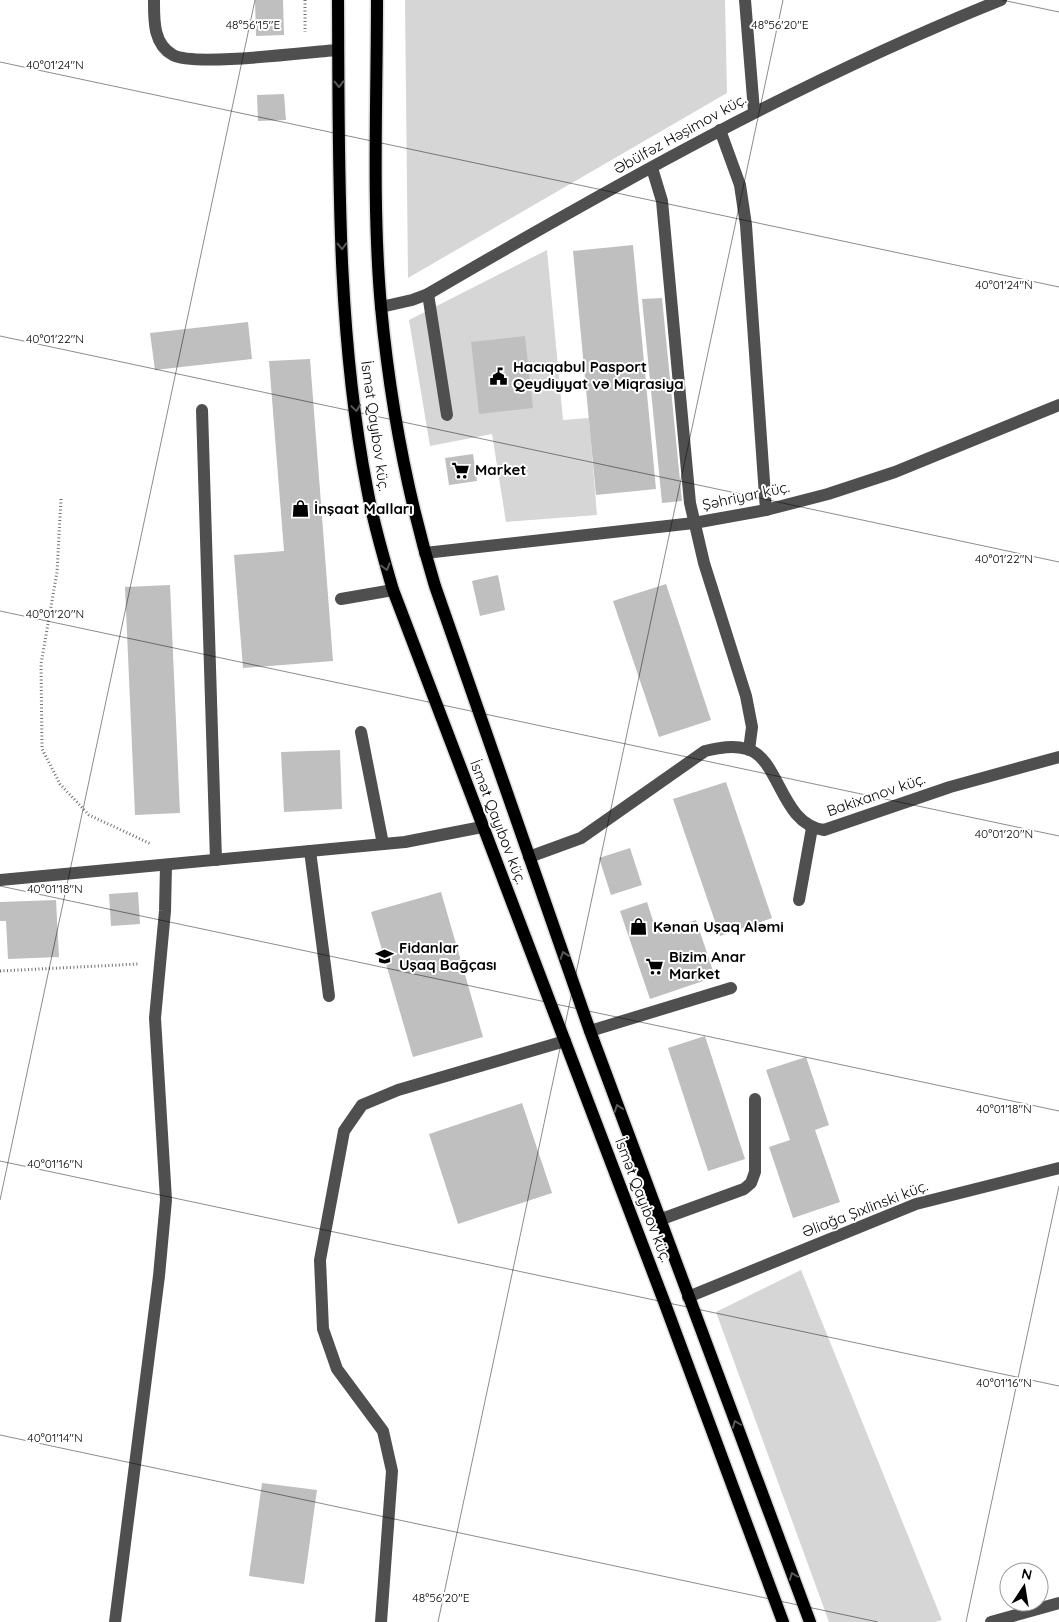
<svg xmlns="http://www.w3.org/2000/svg" width="1059" height="1622" viewBox="0 0 1059 1622" font-family="Quicksand,sans-serif">
<style>
.green{fill:#d6d6d6}
.building{fill:#bfbfbf}
.lines{fill:none;stroke-linecap:round;stroke-linejoin:round}
.major-casing{stroke:#dbdbdb;stroke-width:15}
.path{stroke:#717171;stroke-width:3;stroke-dasharray:1 2.5;stroke-linecap:butt}
.minor{stroke:#4f4f4f;stroke-width:12}
.major{stroke:#000;stroke-width:12}
.oneway{stroke:#595959}
.ticks{fill:none;stroke:#000;stroke-width:1;stroke-opacity:0.45}
.labels{text-anchor:middle;stroke-width:4;stroke-linejoin:round;paint-order:stroke}
.street-label{font-size:15px;fill:#000;stroke:#fff}
.poi-label{font-size:15px;font-weight:bold;fill:#000;stroke:#fff;text-anchor:start}
.ticks-label{font-size:12px;text-anchor:middle;fill:#000;stroke:#fff;stroke-width:4;stroke-linejoin:round;paint-order:stroke}
</style>
<rect width="100%" height="100%" fill="#fff"/>
<g class="green">
<path d="M405,0H725L727,93L408,278Z"/>
<path d="M547,250L563,420L589,418L597,515L506,522L492,434L430,446L409,320Z"/>
<path d="M801,1270L942,1620L935,1622H829L716,1312Z"/>
</g>
<g class="building">
<path d="M255,0H283L284,35L256,36Z"/>
<path d="M284,94L286,120L258,121L257,95Z"/>
<path d="M633,245L656,489L596,495L573,251Z"/>
<path d="M662,298L682,501L662,503L642,299Z"/>
<path d="M248,322L252,359L155,370L150,333Z"/>
<path d="M525,336L533,408L479,414L471,342Z"/>
<path d="M310,359L333,661L243,668L234,555L284,551L269,361Z"/>
<path d="M473,454L477,481L449,485L445,458Z"/>
<path d="M498,575L505,610L480,616L472,581Z"/>
<path d="M666,584L711,720L659,737L613,601Z"/>
<path d="M170,585L180,813L135,815L125,587Z"/>
<path d="M340,750L342,809L284,812L281,752Z"/>
<path d="M726,782L772,918L720,936L673,799Z"/>
<path d="M630,848L642,885L611,895L599,858Z"/>
<path d="M138,892L140,924L111,926L109,894Z"/>
<path d="M441,892L483,1037L413,1057L371,912Z"/>
<path d="M56,900L59,957L8,959L6,921H0V902Z"/>
<path d="M647,902L657,933L696,920L715,977L650,999L620,911Z"/>
<path d="M705,1036L745,1159L708,1171L668,1048Z"/>
<path d="M806,1057L829,1125L815,1130L840,1202L793,1218L769,1147L790,1140L766,1070Z"/>
<path d="M522,1103L552,1193L458,1224L429,1134Z"/>
<path d="M262,1483L317,1490L304,1584L249,1576Z"/>
</g>
<g class="lines">
<defs>
<g id="major">
<path d="M338,0C339,162 336,328 367,488C373,522 383,556 393,590L665,1304L783,1622"/>
<path d="M377,0C377,102 372,206 381,307C390,402 407,495 435,586L590,1031L810,1622"/>
</g>
</defs>
<use href="#major" class="major-casing"/>
<g class="path">
<path d="M305,0V32"/>
<path d="M61,499L57,572L41,664L42,749L60,784L89,815L151,844"/>
<path d="M0,971L138,964"/>
</g>
<g class="minor">
<path d="M154,0C154,20 153,44 173,55C194,67 308,52 338,50"/>
<path d="M745,0L754,111"/>
<path d="M720,130L740,185L746,225L766,510"/>
<path d="M652,168L662,201L690,503L704,563L746,696L752,727L749,750"/>
<path d="M428,294L447,415"/>
<path d="M381,307L412,300L428,294C613,186 801,80 1001,0"/>
<path d="M202,410L216,860"/>
<path d="M425,553L694,523L766,510L828,494L895,472L1059,405"/>
<path d="M341,599L393,590"/>
<path d="M361,732L383,844"/>
<path d="M310,851L329,996"/>
<path d="M529,857L581,838L705,751C719,748 732,745 747,749C780,758 780,824 824,830L950,787L1059,757"/>
<path d="M0,880L405,842L482,827"/>
<path d="M799,900L812,828"/>
<path d="M590,1031L731,988"/>
<path d="M659,1220L744,1189L751,1183L755,1172V1099"/>
<path d="M688,1297L916,1204L1059,1168"/>
<path d="M115,1622L159,1276L166,1200L155,1018L165,911L166,865"/>
<path d="M381,1622L392,1471L383,1431L337,1369L323,1329L320,1260L344,1131L362,1105L398,1090L565,1041"/>
<path d="M991,1622L1059,1603"/>
</g>
<use href="#major" class="major"/>
</g>
<defs><path id="oneway-chevron" d="M-2-3.5L2.5 0L-2 3.5" fill="none" stroke-width="1.6" stroke-linecap="round" stroke-linejoin="round" transform="scale(1.25)"/></defs>
<g class="oneway">
<use href="#oneway-chevron" transform="translate(339 84) rotate(89)"/>
<use href="#oneway-chevron" transform="translate(342 246) rotate(88)"/>
<use href="#oneway-chevron" transform="translate(356 408) rotate(82)"/>
<use href="#oneway-chevron" transform="translate(386 567) rotate(74)"/>
<use href="#oneway-chevron" transform="translate(564 955) rotate(-109)"/>
<use href="#oneway-chevron" transform="translate(618 1108) rotate(-110)"/>
<use href="#oneway-chevron" transform="translate(736 1424) rotate(-111)"/>
<use href="#oneway-chevron" transform="translate(793 1576) rotate(-111)"/>
</g>
<path class="ticks" d="M1002,0L1059,12M0,62L1059,287M0,336L1059,562M0,611L1059,836M0,886L1059,1111M0,1161L1059,1386M0,1200L255,0M0,1435L878,1622M438,1622L783,0M966,1622L1059,1186"/>
<defs>
<symbol id="civic-bare" viewBox="-9 -9 18 18"><path d="M-.6-6.5H3V-4.5H.6V-3L4-1V1h2V6H-6V1h2V-1L-.6-3ZM-1.2 2.5V6h2.4V2.5Z" fill="#000" stroke="#fff" stroke-width="2.5" paint-order="stroke"/></symbol>
<symbol id="supermarket-bare" viewBox="-9 -9 18 18"><path d="M-6-5.5h2.5l.6 2H6L4.5 2H-2.5L-4.4-4H-6ZM-1.5 3.2a1.3 1.3 0 1 0 .1 0ZM3 3.2a1.3 1.3 0 1 0 .1 0Z" fill="#000" stroke="#fff" stroke-width="2.5" paint-order="stroke"/></symbol>
<symbol id="shop-bare" viewBox="-9 -9 18 18"><path d="M-5-2.5h2.3a2.7 3.5 0 0 1 5.4 0H5L5.5 6h-11ZM-1.5-2.5h3a1.5 2.3 0 0 0-3 0Z" fill="#000" stroke="#fff" stroke-width="2.5" paint-order="stroke"/></symbol>
<symbol id="school-bare" viewBox="-9 -9 18 18"><path d="M0-5L7-2L0 1L-7-2ZM-4 1L0 2.5L4 1V4Q0 6-4 4Z" fill="#000" stroke="#fff" stroke-width="2.5" paint-order="stroke"/></symbol>
</defs>
<g fill-rule="evenodd">
<use href="#civic-bare" x="486" y="364" width="25" height="25"/>
<use href="#supermarket-bare" x="448" y="458" width="25" height="25"/>
<use href="#shop-bare" x="288" y="496" width="25" height="25"/>
<use href="#shop-bare" x="626" y="914" width="25" height="25"/>
<use href="#school-bare" x="372" y="944" width="25" height="25"/>
<use href="#supermarket-bare" x="642" y="954" width="25" height="25"/>
</g>
<g class="labels">
<g class="street-label">
<text transform="translate(680 134) rotate(-29)" y="5">Əbülfəz Həşimov küç.</text>
<text transform="translate(375 426) rotate(82)" y="5">İsmət Qayıbov küç.</text>
<text transform="translate(746 496) rotate(-12)" y="5">Şəhriyar küç.</text>
<text transform="translate(876 795) rotate(-19)" y="5">Bakixanov küç.</text>
<text transform="translate(498 822) rotate(69)" y="5">İsmət Qayıbov küç.</text>
<text transform="translate(643 1200) rotate(69)" y="5">İsmət Qayıbov küç.</text>
<text transform="translate(865 1209) rotate(-21)" y="5">Əliağa Şıxlinski küç.</text>
</g>
<g class="poi-label">
<text x="513" y="372">Hacıqabul Pasport<tspan x="513" dy="17">Qeydiyyat və Miqrasiya</tspan></text>
<text x="475" y="475">Market</text>
<text x="314" y="514">İnşaat Malları</text>
<text x="653" y="932">Kənan Uşaq Aləmi</text>
<text x="399" y="953">Fidanlar<tspan x="399" dy="17">Uşaq Bağçası</tspan></text>
<text x="669" y="962">Bizim Anar<tspan x="669" dy="17">Market</tspan></text>
</g>
</g>
<g class="ticks-label">
<text x="253" y="29">48°56'15"E</text>
<text x="780" y="29">48°56'20"E</text>
<text x="55" y="69">40°01'24"N</text>
<text x="1004" y="289">40°01'24"N</text>
<text x="55" y="343">40°01'22"N</text>
<text x="1004" y="563">40°01'22"N</text>
<text x="55" y="618">40°01'20"N</text>
<text x="1004" y="838">40°01'20"N</text>
<text x="55" y="893">40°01'18"N</text>
<text x="1004" y="1113">40°01'18"N</text>
<text x="55" y="1168">40°01'16"N</text>
<text x="1004" y="1387">40°01'16"N</text>
<text x="55" y="1442">40°01'14"N</text>
<text x="441" y="1602">48°56'20"E</text>
</g>
<g transform="translate(1024 1587) rotate(12)"><circle r="24" fill="#ffffff" stroke="#999999"/>
<path d="M0-4L9 19L0 12L-9 19Z" fill="#000000"/>
<text y="-8" font-size="14" font-weight="bold" text-anchor="middle" fill="#000000">N</text>
</g>
</svg>
